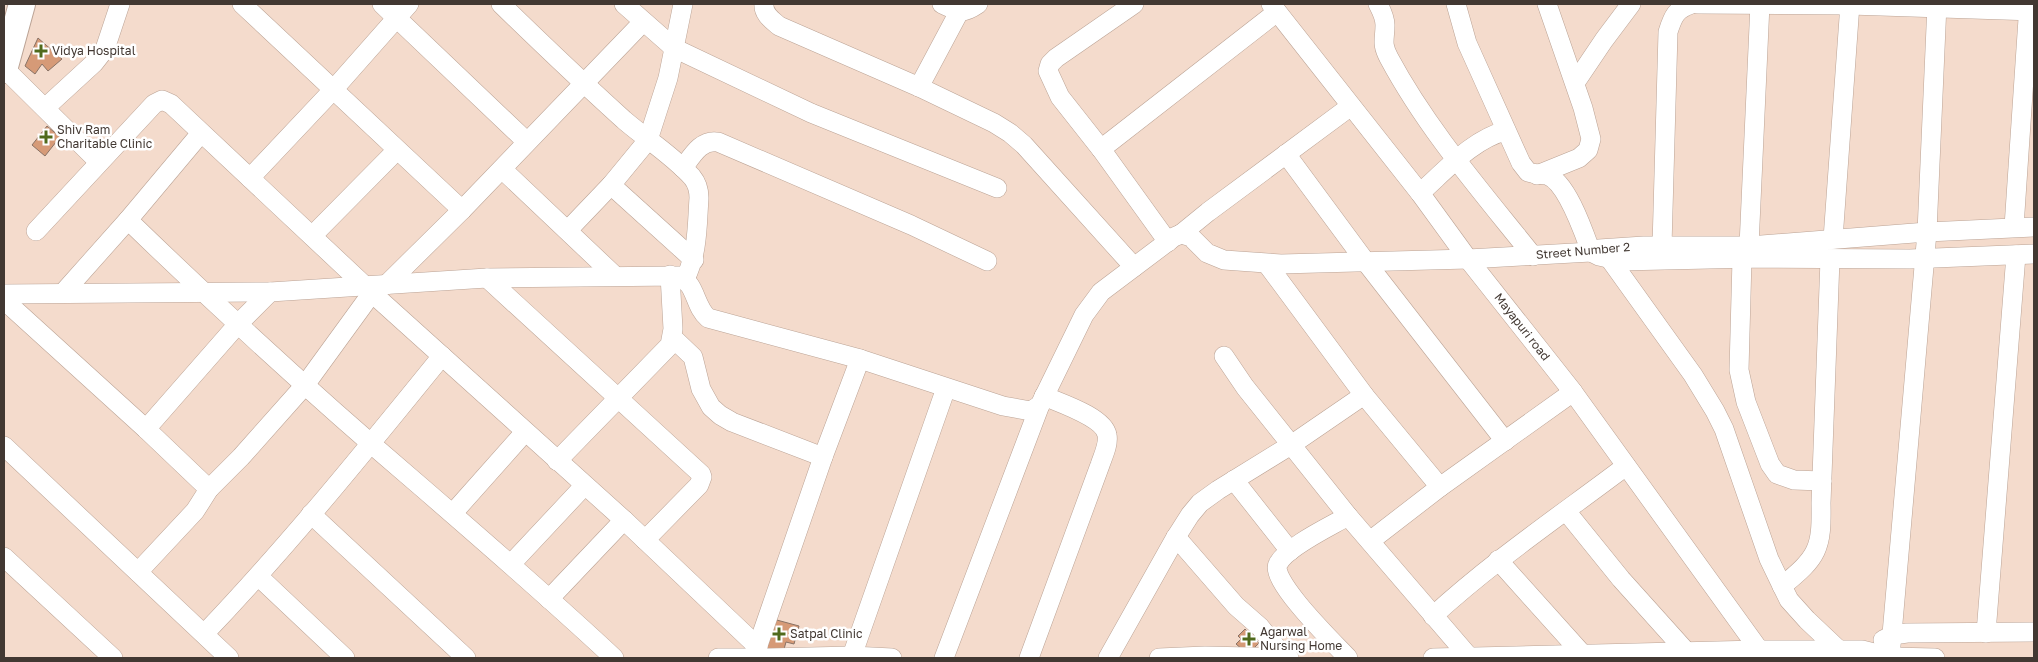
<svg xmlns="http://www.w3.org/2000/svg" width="2038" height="662" viewBox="0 0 2038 662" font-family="'Golos Text',sans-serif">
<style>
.building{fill:#d69a77;stroke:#8a7366}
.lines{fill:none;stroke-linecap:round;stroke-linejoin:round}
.street-casing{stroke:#bba395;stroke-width:20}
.secondary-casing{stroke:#bba395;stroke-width:28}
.street{stroke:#fff;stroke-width:19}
.secondary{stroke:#fff;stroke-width:26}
.poi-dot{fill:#506a1c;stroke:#fff;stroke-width:2}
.labels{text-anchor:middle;stroke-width:5;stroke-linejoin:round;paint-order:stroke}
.poi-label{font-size:12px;fill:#423832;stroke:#fff;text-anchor:start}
.street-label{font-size:12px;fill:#423832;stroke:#fff}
</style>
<rect width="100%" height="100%" fill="#f4dbcc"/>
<g class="building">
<path d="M38,38L62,59L48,71L42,64L35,74L25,66Z"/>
<path d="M47,126L60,137L45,156L32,145Z"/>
<path d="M773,619L799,626L794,644L786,642L783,653L765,648Z"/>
<path d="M1245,629L1259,643L1253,649L1249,644L1243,650L1236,644L1241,639L1238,636Z"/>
</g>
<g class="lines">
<defs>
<g id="street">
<path d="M242,4L462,210"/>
<path d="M382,4L527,142"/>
<path d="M501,4C541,43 582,82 624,120C646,139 672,155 692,177C697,183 699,190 699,198C697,226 698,253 685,279"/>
<path d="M624,4L674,48L811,113L997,188"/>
<path d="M764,4C763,14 772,20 779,26L919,87L994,123L1010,133L1024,145L1134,267"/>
<path d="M942,4C959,12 962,15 978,4"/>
<path d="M1134,4L1056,58L1050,64L1048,71L1060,97L1101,149L1168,242"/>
<path d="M1271,4L1420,193L1468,259L1573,392L1765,658"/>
<path d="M1378,4C1381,10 1385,17 1385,25C1385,40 1381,43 1389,58C1427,129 1482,192 1533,256"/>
<path d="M1456,4L1467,43L1521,163L1528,172C1534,174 1541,174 1547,175C1567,182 1584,233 1591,252L1599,256L1621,261L1754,258L1910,259L2034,254"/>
<path d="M1698,4L1850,5L2034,11"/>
<path d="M4,68L99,162"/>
<path d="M1575,83L1604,40L1631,4"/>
<path d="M919,87L959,12"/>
<path d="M45,108L94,63L105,49L120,4"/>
<path d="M1101,149L1277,12"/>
<path d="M1286,154L1365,261L1505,441"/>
<path d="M683,168C692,156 701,139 718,142L911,225L987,261"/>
<path d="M502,169L615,276"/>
<path d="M1537,175L1579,158L1588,150L1591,139L1583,108L1547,4"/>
<path d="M250,178L333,90L409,4"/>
<path d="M611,185L694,260"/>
<path d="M1420,193C1445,171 1474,138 1506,131"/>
<path d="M128,220C222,311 319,400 419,485C485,542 551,599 614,658"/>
<path d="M2014,227L2029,4"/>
<path d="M568,230L611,185L648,140L668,78L683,4"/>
<path d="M36,231L154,104L162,100L171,104L365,286"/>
<path d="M1181,234L1208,212L1351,106"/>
<path d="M312,236L397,150"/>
<path d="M1833,239L1850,4"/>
<path d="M1662,246L1668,32C1673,16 1676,9 1692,4"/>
<path d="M1749,246L1760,4"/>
<path d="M1609,258L1693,375L1715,411L1724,429L1769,559L1782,586L1789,600L1807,620L1843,654"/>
<path d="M1742,259L1739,370L1746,402L1770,464L1777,474L1794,480L1822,481"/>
<path d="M1267,264L1364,395L1440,487"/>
<path d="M487,278L701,474L702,477L699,485L645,540"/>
<path d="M386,285L462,210L643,22"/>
<path d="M63,293L128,220L201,133"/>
<path d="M372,293L624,520L758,647"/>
<path d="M4,294L270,292L487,278L679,276C697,285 694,306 708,318L860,359L1003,406L1031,411L1040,405L1084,315L1101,292L1174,237L1181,234L1191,237L1207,253L1224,260L1281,264L1468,259L1591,252L1599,249L1644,246H1749L1927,232L2034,227"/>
<path d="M4,300L146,429L209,489"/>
<path d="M673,338L693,357L701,389L711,407L720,415L732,422L823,457"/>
<path d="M1224,356L1245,387L1348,516L1470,658"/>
<path d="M146,429L238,324L270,292"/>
<path d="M4,446L229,658"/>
<path d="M557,461L670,345L673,329L670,275"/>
<path d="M1234,480L1290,551"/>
<path d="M1566,511L1621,579L1692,658"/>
<path d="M453,513L525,432"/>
<path d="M311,514L466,658"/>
<path d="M1176,537L1236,606L1260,627L1285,658"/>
<path d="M1370,541L1440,487L1573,392"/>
<path d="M4,557L113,658"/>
<path d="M1498,560L1586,658"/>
<path d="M511,564L584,486"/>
<path d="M138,572L195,511L209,489L241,457L305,385L377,286"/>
<path d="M259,577L345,658"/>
<path d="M1782,586C1818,557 1822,549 1821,503L1830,259"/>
<path d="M549,599L624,520"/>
<path d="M1433,616C1493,561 1561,515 1626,466"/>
<path d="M1986,633L2016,255"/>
<path d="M204,634C288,546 365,451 442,356"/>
<path d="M1883,640L1893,635L1907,633L2034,632"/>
<path d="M852,656L946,388"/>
<path d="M754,657L823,457L860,359"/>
<path d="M1890,657L1927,232L1937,4"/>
<path d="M718,658H766"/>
<path d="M768,658L852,656L892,658"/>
<path d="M944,658L1040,405"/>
<path d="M1029,658L1100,465C1103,456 1109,444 1107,435C1104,417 1060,403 1044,396"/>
<path d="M1108,658L1176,537L1190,515L1200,503L1218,490L1291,445L1364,395"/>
<path d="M1159,658L1205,656L1289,658"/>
<path d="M1348,658C1335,644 1269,580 1278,564C1286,547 1331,526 1348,516"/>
<path d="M1433,658L1758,650H1862L1890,657L1935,658"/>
</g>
<path id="secondary" d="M4,70L22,4"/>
</defs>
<use href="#street" class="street-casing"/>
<use href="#secondary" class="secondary-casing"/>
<use href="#street" class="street"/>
<use href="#secondary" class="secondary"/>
</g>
<g class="poi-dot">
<path d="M38.5 43.5h5v5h5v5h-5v5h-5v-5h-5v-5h5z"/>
<path d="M43.5 129.5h5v5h5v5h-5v5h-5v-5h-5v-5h5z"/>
<path d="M776.5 626.5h5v5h5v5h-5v5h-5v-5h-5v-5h5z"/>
<path d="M1246.5 631.5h5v5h5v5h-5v5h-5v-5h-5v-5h5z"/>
</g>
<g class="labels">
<g class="poi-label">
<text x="52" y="55">Vidya Hospital</text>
<text x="57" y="134">Shiv Ram<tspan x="57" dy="14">Charitable Clinic</tspan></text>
<text x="1260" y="636">Agarwal<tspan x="1260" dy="14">Nursing Home</tspan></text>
<text x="790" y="638">Satpal Clinic</text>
</g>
<g class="street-label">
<text transform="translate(1583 251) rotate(-5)" y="4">Street Number 2</text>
<text transform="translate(1522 327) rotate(52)" y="4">Mayapuri road</text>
</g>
</g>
<rect width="2038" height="662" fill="none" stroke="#423832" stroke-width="10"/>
</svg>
